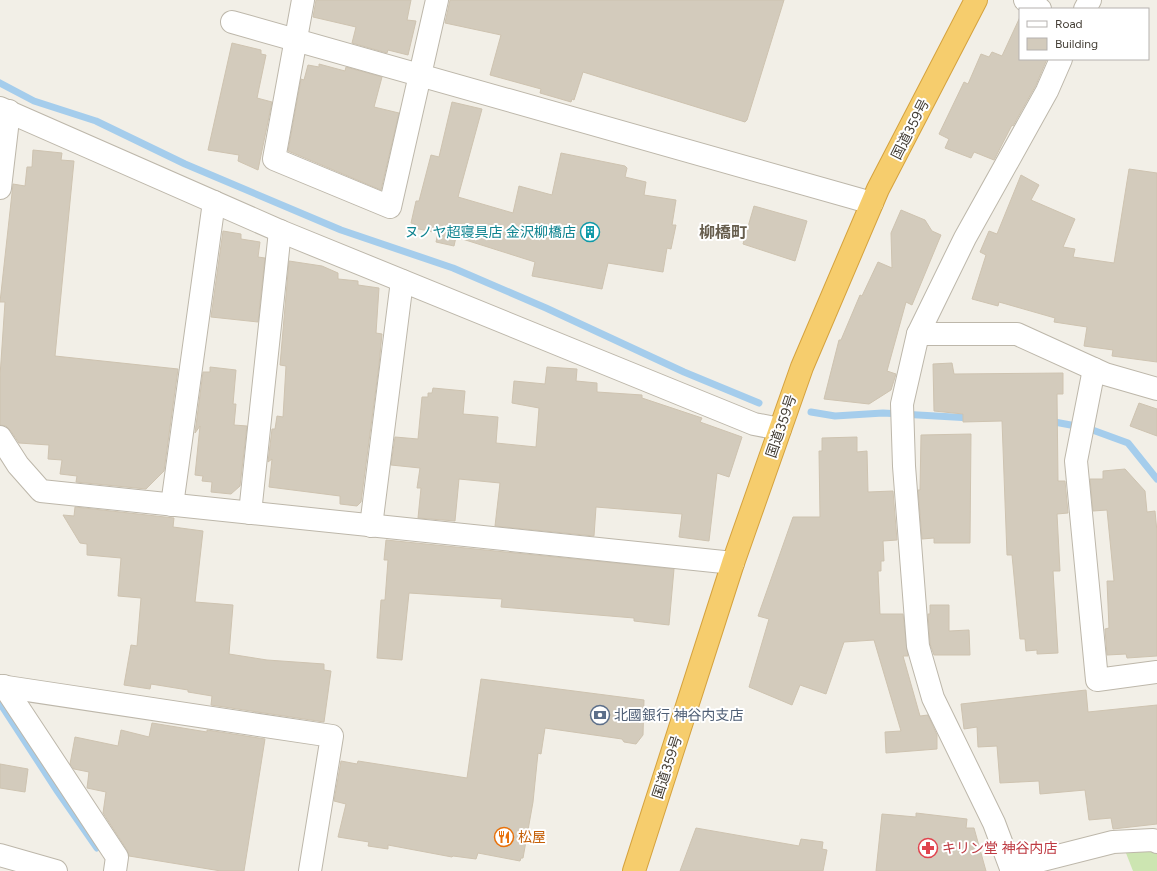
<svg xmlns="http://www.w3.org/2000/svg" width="1157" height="871" viewBox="0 0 1157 871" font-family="Figtree,'Noto Sans JP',sans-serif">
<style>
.green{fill:#cce5b1}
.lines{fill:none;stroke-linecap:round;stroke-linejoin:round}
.stream{stroke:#a5cdec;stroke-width:7}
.building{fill:#d3cbbc;stroke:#cec3b0}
.minor-casing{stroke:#bdb7aa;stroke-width:24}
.highway-casing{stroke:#d5a23e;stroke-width:24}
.minor{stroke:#fff;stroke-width:22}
.highway{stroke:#f6cd6d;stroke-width:22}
.labels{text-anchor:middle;stroke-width:4;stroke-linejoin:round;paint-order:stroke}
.street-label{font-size:14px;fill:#453f36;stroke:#fff}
.culture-label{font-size:14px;fill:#0d838f;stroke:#fff;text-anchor:end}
.service-label{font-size:14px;fill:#4e5e75;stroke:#fff;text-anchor:start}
.food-label{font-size:14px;fill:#c56008;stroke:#fff;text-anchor:start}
.health-label{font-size:14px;fill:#be3a42;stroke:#fff;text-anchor:start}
.quarter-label{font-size:16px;font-weight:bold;fill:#675e4e;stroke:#fff}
</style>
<rect width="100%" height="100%" fill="#f2efe7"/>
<path class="green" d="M1124,848L1157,850V871H1133Z"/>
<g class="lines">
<g class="stream">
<path d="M0,83L34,101L96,121L185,164L341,230L453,268L546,308L684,372L759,403"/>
<path d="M811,412L835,416L883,413L971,418"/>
<path d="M1049,421L1087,428L1128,443L1157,479"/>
<path d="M0,703L58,792L97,848"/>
</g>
</g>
<g class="building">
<path d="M316,0H411L407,20L416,21L408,55L388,50L387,53L352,43L356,27L313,17Z"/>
<path d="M450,0H784L747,120L745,122L583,72L574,100L572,99L571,102L540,93L541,89L490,75L501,35L445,23Z"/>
<path d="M1020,17V59H1047L1036,85L1013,126L1012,125L994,160L974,152L971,158L945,148L949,139L939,134L964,82L968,84L981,54L989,57L992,52L1002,56Z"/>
<path d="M232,43L261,50V54L266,55L257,98L272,102L258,170L238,161L239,155L208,150Z"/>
<path d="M319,64L345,71L346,67L382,77L374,107L399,113L381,190L288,151L301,79L304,80L308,65L319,67Z"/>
<path d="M452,102L482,109L458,197L513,213L519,186L552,195L561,153L625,166L627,168L625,177L646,182L644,195L676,200L672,225H676L671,249L667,248L663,272L608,263L602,289L532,276L535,262L456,237L454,246L436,242L438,233L414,228L415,224L411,223L416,201H419L431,155L439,157Z"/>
<path d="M33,150L62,153L61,160L74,161L55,356L178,369L164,471L146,489L76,482L77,476L60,474L62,460L48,459L49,445L19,443L10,430L6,426L0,425V376L5,302H0L13,184L25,186L27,167H32Z"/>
<path d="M1129,169L1157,173V362L1112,356L1113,350L1084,346L1087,327L1054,322L1055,318L999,302L998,306L972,299L986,255L980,252L989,231L997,234L1021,175L1039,185L1031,200L1075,219L1063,247L1075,249L1073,257L1114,263Z"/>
<path d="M754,206L807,221L795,261L743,244Z"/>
<path d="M901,210L925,220L932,231L941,235L912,305L906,302L887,371L896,374L891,390L869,404L824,399L839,340H841L860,295L862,296L878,262L892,268L891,233Z"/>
<path d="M223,231L241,234V239L260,242L258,257L265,258L258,322L211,317Z"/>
<path d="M289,261L322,266L338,273V279L358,281V285L379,288L376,333L382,334L379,365L361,502L357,506L340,504V496L269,487L272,459L268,462L272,429H275L277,416L283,417L286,366L280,365Z"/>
<path d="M952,363L954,374L1063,373V394H1057L1058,481H1065L1068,513L1057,514L1060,571H1053L1058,653L1037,654V650L1026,651L1025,639H1020L1012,555H1007L1002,421L963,422V414L934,411L933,364Z"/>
<path d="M210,367L236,370L233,404H236L234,425L247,426L240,486L231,494L211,492L212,482L202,481L203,476L195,475L200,426L195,433L203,372H210Z"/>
<path d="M547,367L577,369L576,381L597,383V392L642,395V398L702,418L700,422L742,437L729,477L717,473L709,541L679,537L682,514L596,507L594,536L495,526L500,483L459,479L455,521L418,518L421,488H417L420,468L391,465L395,437L418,439L422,397H428V393H432L433,388L465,391L463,414L498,417L496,443L536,447L539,408L512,403L514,381L545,384Z"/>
<path d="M1139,403L1157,409V436L1130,426Z"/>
<path d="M971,434L970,543H934V538L922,539L918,490H920L921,435Z"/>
<path d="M857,437V452L867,451L868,492L893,491L897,540L883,541L884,561H881V571H878L880,614H903L908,656H903L920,716L928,715L937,735V749L886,753L885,732L901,731L874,640L844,642L826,694L800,685L792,705L749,687L769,619L758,616L793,517H820L819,451H822V438Z"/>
<path d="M1125,469L1145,491L1147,512L1155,511L1157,532V656L1127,658L1126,654L1107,655L1105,629L1109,628L1107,581H1114L1107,510L1093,511L1090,479H1103V471Z"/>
<path d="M75,507L174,518L173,527L203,531L195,602L233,605L229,654L267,660L324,664V670L331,671L324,722L211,705L212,696L188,692V690L151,684L150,689L124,685L131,645L137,646L141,598L118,596L121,558L87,555V544L80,543L63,515L74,516Z"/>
<path d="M386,540L674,569L669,625L634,621V618L501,607L502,599L409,593L402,660L377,658L381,600H385L388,560H384Z"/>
<path d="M930,605H949V631L969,630L970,655H934L930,644L928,614H930Z"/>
<path d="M481,679L644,700L643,735L636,744L624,742L622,739L545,728L541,754L538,753L533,802L523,858H521L520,861L478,853L476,859L453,856L452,857L388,845V849L368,846L369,842L338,837L346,804L334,801L341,761L357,764L358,761L467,778Z"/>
<path d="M1086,690L1088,712L1157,705V824L1113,829L1111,818L1089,820L1085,790L1040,794L1039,781L1000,783L997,746L978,747L977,727L964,729L961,704Z"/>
<path d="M152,723L207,732V730L265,739L244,871H221L129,856L127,850L103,813L106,792L87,788L89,772L74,769L70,764L75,737L118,746L121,730L149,737Z"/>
<path d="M0,764L28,769L25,792L0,788Z"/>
<path d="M916,813L967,819L966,828H974L986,871H876L882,814L916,817Z"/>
<path d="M696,828L799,846L801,839L823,842L822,849L827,850L823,871H680Z"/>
</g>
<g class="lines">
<defs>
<g id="minor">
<path d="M303,0L274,159L390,207L437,0"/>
<path d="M1025,0L1040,9"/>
<path d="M1085,9L1090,0"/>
<path d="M232,22L872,203"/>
<path d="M0,108L280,231L754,424L780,429"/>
<path d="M0,188L9,111"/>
<path d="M918,334H1017L1105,374L1157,389"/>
<path d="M1094,369L1076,461L1097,680L1157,672"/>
<path d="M0,437L18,465L41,491L733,563"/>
<path d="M172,505L214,202"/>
<path d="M250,513L280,231"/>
<path d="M371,526L402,281"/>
<path d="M0,686L332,736L310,871"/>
<path d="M4,686L117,857L115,871"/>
<path d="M0,855L56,871"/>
<path d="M1011,868L1113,842L1153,840L1157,842"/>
<path d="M1012,871L994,823L933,698L918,646L904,466L902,404L918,334L965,238L1047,91L1061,59"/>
</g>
<path id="highway" d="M634,871L733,563L802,367L878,189L976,0"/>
</defs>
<use href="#minor" class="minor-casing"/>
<use href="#highway" class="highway-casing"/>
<use href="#minor" class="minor"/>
<use href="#highway" class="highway"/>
</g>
<defs>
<symbol id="building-ring" viewBox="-11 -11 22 22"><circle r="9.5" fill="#fff" stroke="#0f9aa8" stroke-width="1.5"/><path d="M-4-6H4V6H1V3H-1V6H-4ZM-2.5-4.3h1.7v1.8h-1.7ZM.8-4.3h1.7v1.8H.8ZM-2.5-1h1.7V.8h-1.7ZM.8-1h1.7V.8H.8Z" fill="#0f9aa8"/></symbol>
<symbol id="bank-ring" viewBox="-11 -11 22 22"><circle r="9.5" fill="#fff" stroke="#5c6f8a" stroke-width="1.5"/><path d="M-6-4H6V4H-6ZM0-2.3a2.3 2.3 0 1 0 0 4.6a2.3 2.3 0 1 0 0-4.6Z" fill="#5c6f8a"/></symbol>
<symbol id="restaurant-ring" viewBox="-11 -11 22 22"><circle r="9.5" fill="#fff" stroke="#e8710a" stroke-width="1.5"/><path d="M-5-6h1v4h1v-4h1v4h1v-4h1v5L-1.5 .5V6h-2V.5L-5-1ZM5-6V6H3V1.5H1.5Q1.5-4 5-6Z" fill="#e8710a"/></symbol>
<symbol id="pharmacy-ring" viewBox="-11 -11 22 22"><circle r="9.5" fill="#fff" stroke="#e0444e" stroke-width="1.5"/><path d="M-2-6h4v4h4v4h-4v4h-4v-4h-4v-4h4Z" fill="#e0444e"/></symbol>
</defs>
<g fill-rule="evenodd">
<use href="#building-ring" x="579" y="221" width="22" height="22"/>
<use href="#bank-ring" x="589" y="704" width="22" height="22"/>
<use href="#restaurant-ring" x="493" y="826" width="22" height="22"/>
<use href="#pharmacy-ring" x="917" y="837" width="22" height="22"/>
</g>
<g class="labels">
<g class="street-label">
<text transform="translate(910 129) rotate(-63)" y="5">国道359号</text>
<text transform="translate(781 426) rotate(-71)" y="5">国道359号</text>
<text transform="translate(667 767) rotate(-72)" y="5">国道359号</text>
</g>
<g class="culture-label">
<text x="576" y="237">ヌノヤ超寝具店 金沢柳橋店</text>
</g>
<g class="service-label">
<text x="614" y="720">北國銀行 神谷内支店</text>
</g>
<g class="food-label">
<text x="518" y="842">松屋</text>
</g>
<g class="health-label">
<text x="942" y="853">キリン堂 神谷内店</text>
</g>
<g class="quarter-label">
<text x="723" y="238">柳橋町</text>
</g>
</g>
<rect x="1019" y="8" width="130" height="52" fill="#ffffff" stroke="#b5b2af"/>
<rect x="1027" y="21" width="20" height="6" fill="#ffffff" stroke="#b5b2af"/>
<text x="1055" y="28" font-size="12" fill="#453f36">Road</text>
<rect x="1027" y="38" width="20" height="12" fill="#d3cbbc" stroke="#b5b2af"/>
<text x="1055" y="48" font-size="12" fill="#453f36">Building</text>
</svg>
